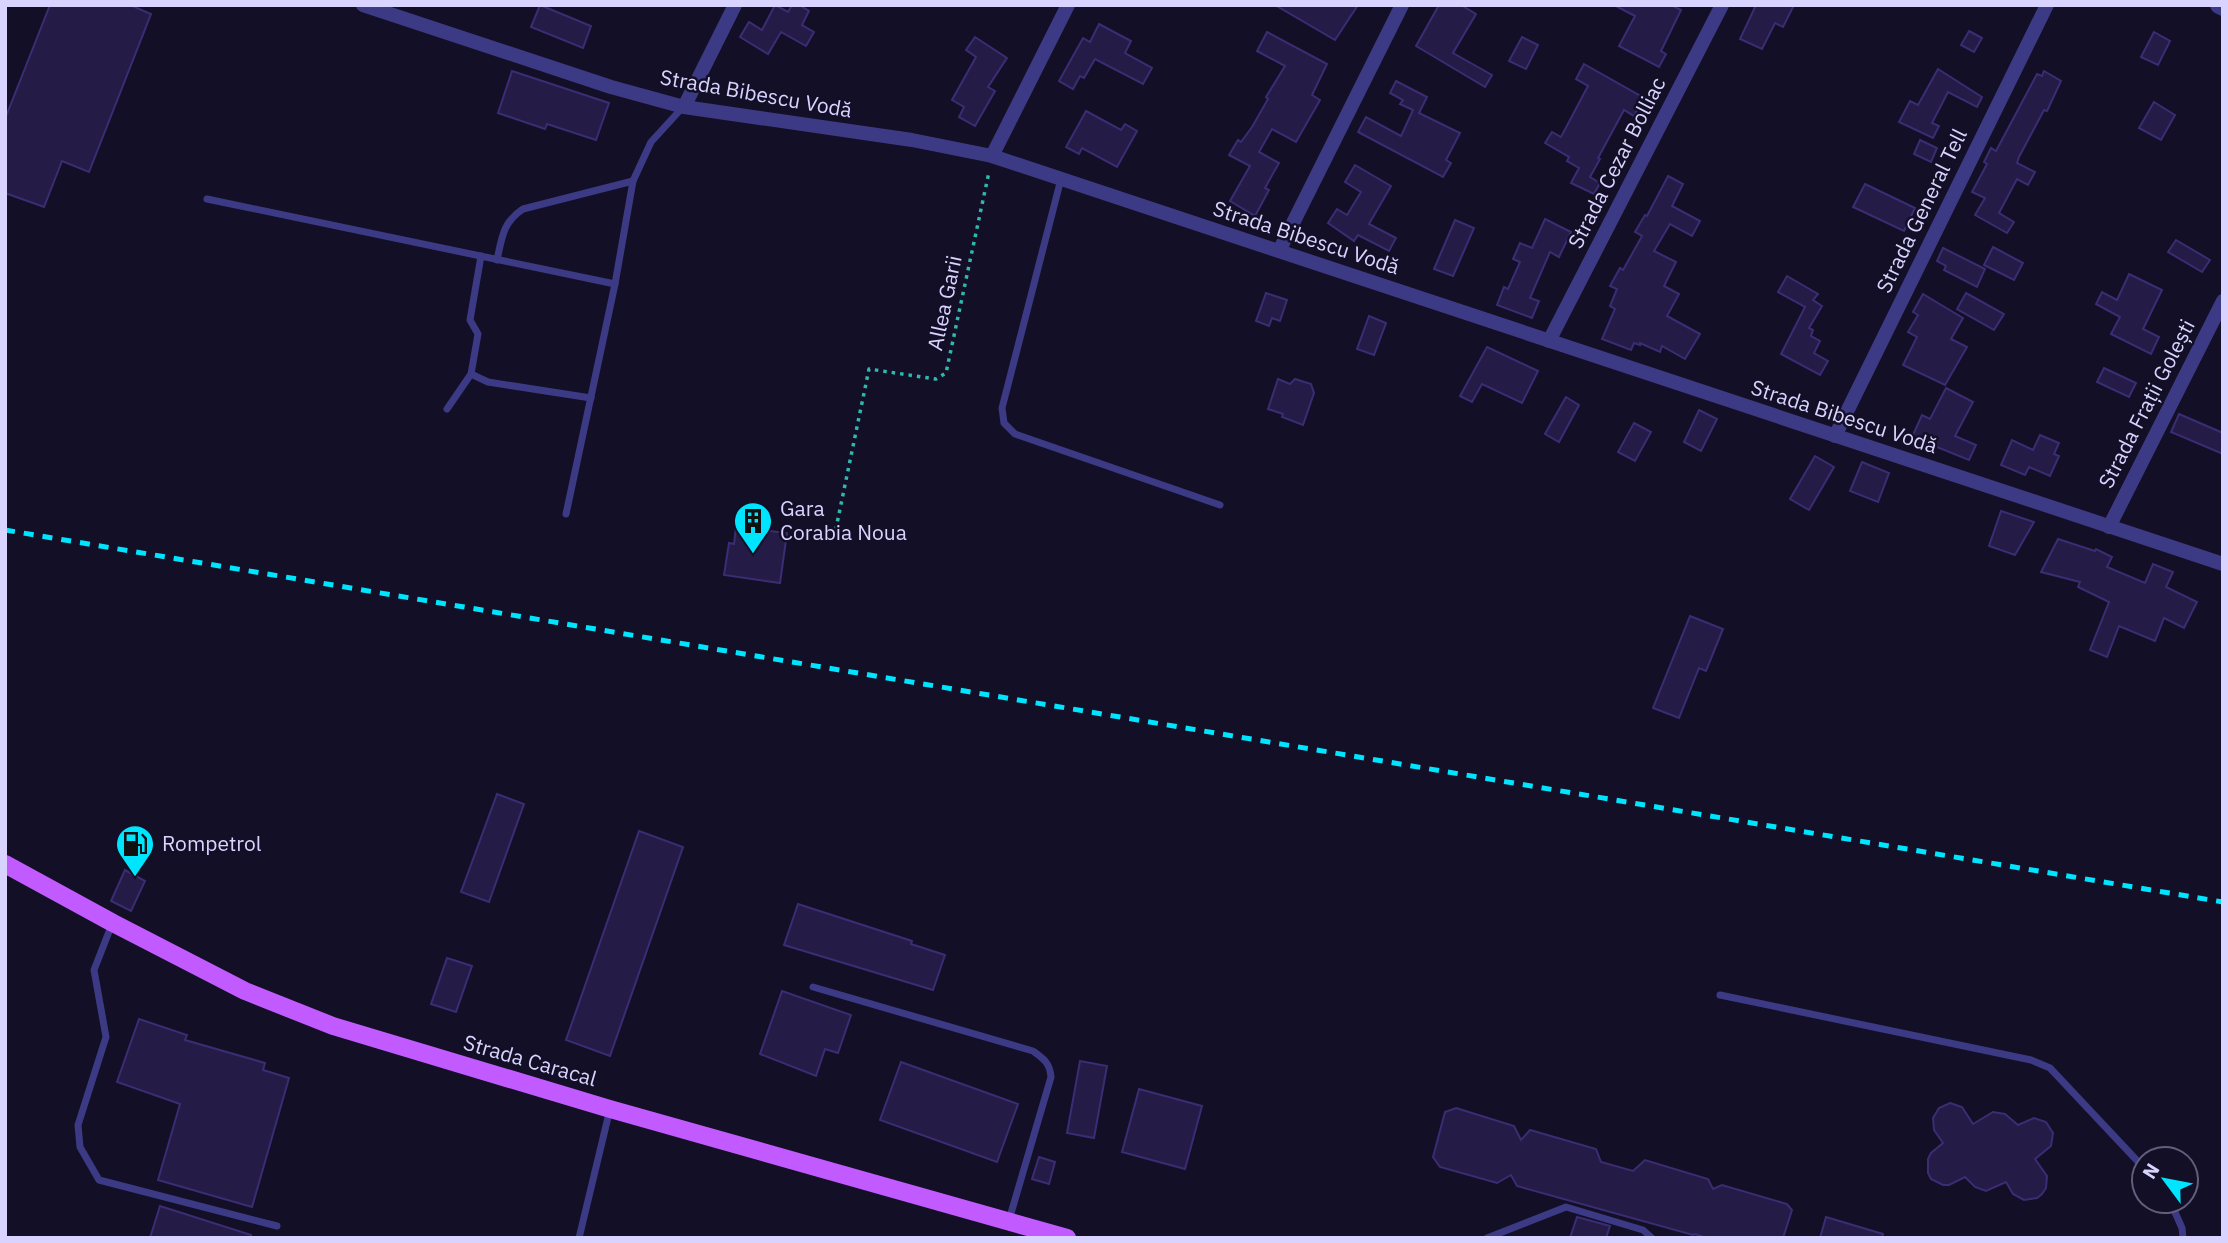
<svg xmlns="http://www.w3.org/2000/svg" width="2228" height="1243" viewBox="0 0 2228 1243" font-family="'IBM Plex Sans',sans-serif">
<style>
.building{fill:#241b47;stroke:#3b2d73;stroke-width:2}
.lines{fill:none;stroke-linecap:round;stroke-linejoin:round}
.path{stroke:#2fb8b0;stroke-width:3.5;stroke-dasharray:3.5 5;stroke-linecap:butt}
.service{stroke:#3d3a85;stroke-width:7}
.minor{stroke:#3d3a85;stroke-width:14}
.tertiary{stroke:#3d3a85;stroke-width:18}
.primary{stroke:#c25bff;stroke-width:18}
.rail{stroke:#00e5ff;stroke-width:5;stroke-dasharray:10 9;stroke-linecap:butt}
.labels{text-anchor:middle;stroke-width:5;stroke-linejoin:round;paint-order:stroke}
.street-label{font-size:21px;fill:#d9d4ff;stroke:#130f26}
.poi-label{font-size:21px;fill:#d9d4ff;stroke:#130f26;text-anchor:start}
</style>
<rect width="100%" height="100%" fill="#130f26"/>
<g class="building">
<path d="M50,5H130L151,14L89,172L62,161L44,207L5,193V119Z"/>
<path d="M540,5L591,26L583,48L531,27Z"/>
<path d="M775,5L788,12L792,5H799L809,11L802,25L814,32L806,46L781,32L768,54L740,37L749,22L762,30Z"/>
<path d="M1275,5H1358L1335,40Z"/>
<path d="M1439,5H1461L1476,14L1453,53L1492,75L1485,87L1416,46Z"/>
<path d="M1614,5H1671L1681,10L1661,51L1666,54L1659,67L1619,46L1635,16Z"/>
<path d="M1756,5H1794L1783,27L1775,23L1762,49L1740,39Z"/>
<path d="M1099,24L1131,41L1125,53L1152,68L1143,84L1095,59L1084,78L1080,76L1073,89L1059,81L1083,38L1090,42Z"/>
<path d="M1969,31L1982,38L1974,52L1961,45Z"/>
<path d="M1267,32L1327,64L1312,95L1320,100L1296,142L1272,129L1259,152L1279,163L1265,188L1269,190L1255,216L1230,201L1250,166L1229,155L1238,140L1241,142L1252,127L1268,99L1266,97L1285,66L1257,51Z"/>
<path d="M2154,32L2170,41L2158,65L2141,57Z"/>
<path d="M975,37L1007,58L988,87L995,91L975,126L959,117L964,107L952,100L976,57L966,50Z"/>
<path d="M1522,37L1538,45L1526,69L1509,61Z"/>
<path d="M1584,64L1644,98L1634,116L1624,110L1598,158L1600,159L1590,177L1600,183L1594,194L1571,183L1579,168L1567,161L1569,157L1545,143L1552,132L1561,137L1588,86L1576,79Z"/>
<path d="M1938,69L1982,97L1977,107L1948,92L1932,123L1939,126L1933,138L1899,122L1910,101L1918,105Z"/>
<path d="M512,71L609,103L596,140L547,124L545,129L498,113Z"/>
<path d="M2044,71L2061,81L2047,111L2044,110L2019,157L2017,163L2035,172L2028,185L2017,179L1999,213L2014,222L2007,233L1975,215L1985,198L1972,192L1987,164L1984,162L1991,148L1996,151L2037,74L2042,76Z"/>
<path d="M1396,81L1427,97L1419,113L1460,133L1446,160L1451,163L1443,177L1358,132L1366,117L1401,136L1413,110L1400,104L1403,100L1390,93Z"/>
<path d="M2154,102L2175,115L2161,140L2139,128Z"/>
<path d="M1086,111L1121,130L1125,124L1137,131L1117,167L1082,148L1079,154L1066,147Z"/>
<path d="M1920,140L1937,148L1931,162L1914,154Z"/>
<path d="M1355,165L1391,186L1369,224L1396,238L1389,251L1358,235L1354,241L1328,223L1337,209L1347,215L1361,192L1345,182Z"/>
<path d="M1668,176L1683,184L1672,206L1700,221L1692,236L1670,224L1654,251L1676,262L1664,286L1679,294L1667,316L1700,334L1685,359L1662,346L1660,352L1640,343V345L1634,343L1631,350L1602,339L1615,309L1610,306L1617,289L1610,286L1620,268L1623,270L1642,236L1635,232L1645,215L1647,216Z"/>
<path d="M1865,184L1915,208L1904,231L1853,207Z"/>
<path d="M1545,219L1571,232L1559,257L1550,252L1530,298L1539,301L1532,318L1497,305L1504,287L1508,289L1520,262L1513,259L1520,243L1532,248Z"/>
<path d="M1455,220L1474,228L1453,276L1434,269Z"/>
<path d="M2176,240L2210,260L2202,272L2168,252Z"/>
<path d="M1993,247L2023,263L2014,280L1984,265Z"/>
<path d="M1943,248L1985,269L1977,287L1944,270L1946,266L1937,261Z"/>
<path d="M2129,274L2162,290L2143,329L2159,337L2151,354L2111,334L2120,317L2096,304L2102,292L2117,300Z"/>
<path d="M1787,276L1818,294L1813,300L1822,306L1809,328L1813,330L1811,336L1820,341L1814,353L1828,361L1820,375L1781,354L1805,307L1778,292Z"/>
<path d="M1266,293L1287,300L1280,321L1272,318L1269,326L1256,321Z"/>
<path d="M1966,293L2004,314L1994,330L1957,309Z"/>
<path d="M1923,294L1963,318L1951,339L1967,347L1945,385L1903,365L1917,337L1908,332L1918,315L1913,312Z"/>
<path d="M1369,316L1386,323L1374,355L1357,349Z"/>
<path d="M1487,347L1538,371L1522,403L1482,384L1472,402L1460,396Z"/>
<path d="M2104,368L2136,383L2129,397L2097,382Z"/>
<path d="M1278,379L1290,384L1295,379L1311,384L1314,393L1303,425L1282,417L1283,414L1268,409Z"/>
<path d="M1946,388L1973,402L1955,436L1976,445L1969,460L1912,437L1922,415L1930,419Z"/>
<path d="M1566,397L1579,405L1559,442L1545,434Z"/>
<path d="M1699,410L1717,419L1701,451L1684,442Z"/>
<path d="M2179,414L2223,433V454L2171,432Z"/>
<path d="M1634,423L1651,432L1635,461L1618,452Z"/>
<path d="M2040,435L2059,443L2054,454L2059,456L2050,476L2029,467L2025,475L2001,465L2012,440L2033,450Z"/>
<path d="M1815,456L1834,467L1809,510L1790,499Z"/>
<path d="M1862,462L1889,473L1878,502L1850,491Z"/>
<path d="M2001,511L2034,522L2015,555L1989,546Z"/>
<path d="M736,527L787,533L780,583L724,575L729,543L734,544Z"/>
<path d="M2058,539L2095,551L2096,549L2112,557L2107,567L2145,583L2153,564L2173,572L2166,587L2197,602L2184,628L2164,618L2155,641L2119,626L2107,657L2090,650L2109,602L2078,587L2080,582L2041,572Z"/>
<path d="M1690,616L1723,629L1706,671L1699,668L1679,718L1653,708Z"/>
<path d="M497,794L524,804L489,902L461,892Z"/>
<path d="M639,831L683,847L610,1056L566,1040Z"/>
<path d="M125,870L145,881L131,911L111,901Z"/>
<path d="M798,904L912,941L911,944L945,955L933,990L784,945Z"/>
<path d="M447,958L472,966L456,1012L431,1004Z"/>
<path d="M782,991L851,1015L838,1053L825,1049L816,1076L760,1054Z"/>
<path d="M139,1019L187,1035L185,1040L265,1063L263,1070L289,1078L252,1207L158,1180L180,1104L117,1082Z"/>
<path d="M1080,1061L1107,1066L1094,1138L1067,1133Z"/>
<path d="M901,1062L1018,1104L997,1162L880,1120Z"/>
<path d="M1139,1089L1202,1106L1185,1169L1122,1152Z"/>
<path d="M1950,1103L1962,1107L1973,1124L1993,1112L2005,1114L2018,1125L2034,1118L2046,1122L2053,1133L2051,1146L2035,1159L2047,1176L2046,1188L2042,1194L2037,1198L2024,1200L2013,1194L2006,1182L1986,1191L1975,1187L1965,1177L1949,1185H1943L1931,1179L1928,1173V1159L1931,1153L1943,1143L1934,1130L1933,1118L1939,1108Z"/>
<path d="M1456,1108L1514,1126L1521,1140L1530,1130L1596,1149L1601,1162L1633,1171L1645,1160L1708,1179L1713,1189L1722,1185L1787,1204L1792,1210L1783,1238H1707L1695,1234L1693,1235L1517,1186L1511,1175L1497,1183L1440,1167L1433,1157L1445,1112Z"/>
<path d="M1039,1157L1055,1162L1049,1184L1032,1179Z"/>
<path d="M160,1206L251,1235V1238H150Z"/>
<path d="M1577,1217L1610,1226L1606,1238H1570Z"/>
<path d="M1826,1217L1883,1234L1882,1238H1820Z"/>
</g>
<g class="lines">
<path class="path" d="M834,538L869,369L936,379L946,373L989,172"/>
<g class="service">
<path d="M1061,179L1002,408L1004,423L1015,434L1220,505"/>
<path d="M207,199L615,284"/>
<path d="M497,260C502,237 503,222 523,209L633,181"/>
<path d="M471,374L488,382L591,398"/>
<path d="M447,409L471,374L478,334L470,320L481,256"/>
<path d="M566,514L615,284L633,181L651,142L683,107"/>
<path d="M112,924L94,970L106,1037L78,1125L80,1147L99,1180L277,1226"/>
<path d="M813,987L1033,1051C1044,1059 1050,1063 1051,1077L1009,1220"/>
<path d="M1720,995L2031,1060L2050,1068L2144,1168"/>
<path d="M2170,1201L2182,1228L2183,1238"/>
<path d="M579,1238L610,1109"/>
<path d="M1487,1238L1566,1207L1643,1230L1652,1238"/>
</g>
<g class="minor">
<path d="M363,5L611,87L684,107L912,140L992,156L2223,564"/>
<path d="M684,107L735,5"/>
<path d="M992,156L1068,5"/>
<path d="M1279,251L1402,5"/>
<path d="M1549,341L1722,5"/>
<path d="M1835,436L2047,5"/>
<path d="M2109,527L2223,301"/>
</g>
<path class="tertiary" d="M2219,5L2223,7"/>
<path class="primary" d="M5,864L113,923L245,991L333,1026L610,1109L1067,1238"/>
<path class="rail" d="M5,530L2223,902"/>
</g>
<defs>
<symbol id="building-pin" viewBox="-11 -11 22 30"><path d="M0 17L-7.5 6A9.5 9.5 0 1 1 7.5 6Z" fill="#00e5ff" stroke="#130f26"/><path d="M-4-6H4V6H1V3H-1V6H-4ZM-2.5-4.3h1.7v1.8h-1.7ZM.8-4.3h1.7v1.8H.8ZM-2.5-1h1.7V.8h-1.7ZM.8-1h1.7V.8H.8Z" fill="#111"/></symbol>
<symbol id="fuel-pin" viewBox="-11 -11 22 30"><path d="M0 17L-7.5 6A9.5 9.5 0 1 1 7.5 6Z" fill="#00e5ff" stroke="#130f26"/><path d="M-5.5-6h7V0h2V4h1.3V-2.5L3-4.5l.8-.8L6-3V5H2.5V1h-1V6h-7ZM-4.2-4.7v3.2H.2V-4.7Z" fill="#111"/></symbol>
</defs>
<g fill-rule="evenodd">
<use href="#building-pin" x="731" y="499" width="44" height="60"/>
<use href="#fuel-pin" x="113" y="822" width="44" height="60"/>
</g>
<g class="labels">
<g class="street-label">
<text transform="translate(756 94) rotate(10)" y="7">Strada Bibescu Vodă</text>
<text transform="translate(1617 163) rotate(-63)" y="7">Strada Cezar Bolliac</text>
<text transform="translate(1922 211) rotate(-64)" y="7">Strada General Tell</text>
<text transform="translate(1306 238) rotate(18)" y="7">Strada Bibescu Vodă</text>
<text transform="translate(945 303) rotate(-78)" y="7">Allea Garii</text>
<text transform="translate(2147 404) rotate(-63)" y="7">Strada Frații Golești</text>
<text transform="translate(1844 417) rotate(18)" y="7">Strada Bibescu Vodă</text>
<text transform="translate(530 1061) rotate(16)" y="7">Strada Caracal</text>
</g>
<g class="poi-label">
<text x="780" y="516">Gara<tspan x="780" dy="24">Corabia Noua</tspan></text>
<text x="162" y="851">Rompetrol</text>
</g>
</g>
<rect width="2228" height="1243" fill="none" stroke="#d9d4ff" stroke-width="14"/>
<g transform="translate(2165 1180) rotate(302)"><circle r="33" fill="#130f26" stroke="#625e7d" stroke-width="2"/>
<path d="M0-5L12 26L0 18L-12 26Z" fill="#00e5ff"/>
<text y="-10" font-size="19" font-weight="bold" text-anchor="middle" fill="#d9d4ff">N</text>
</g>
</svg>
